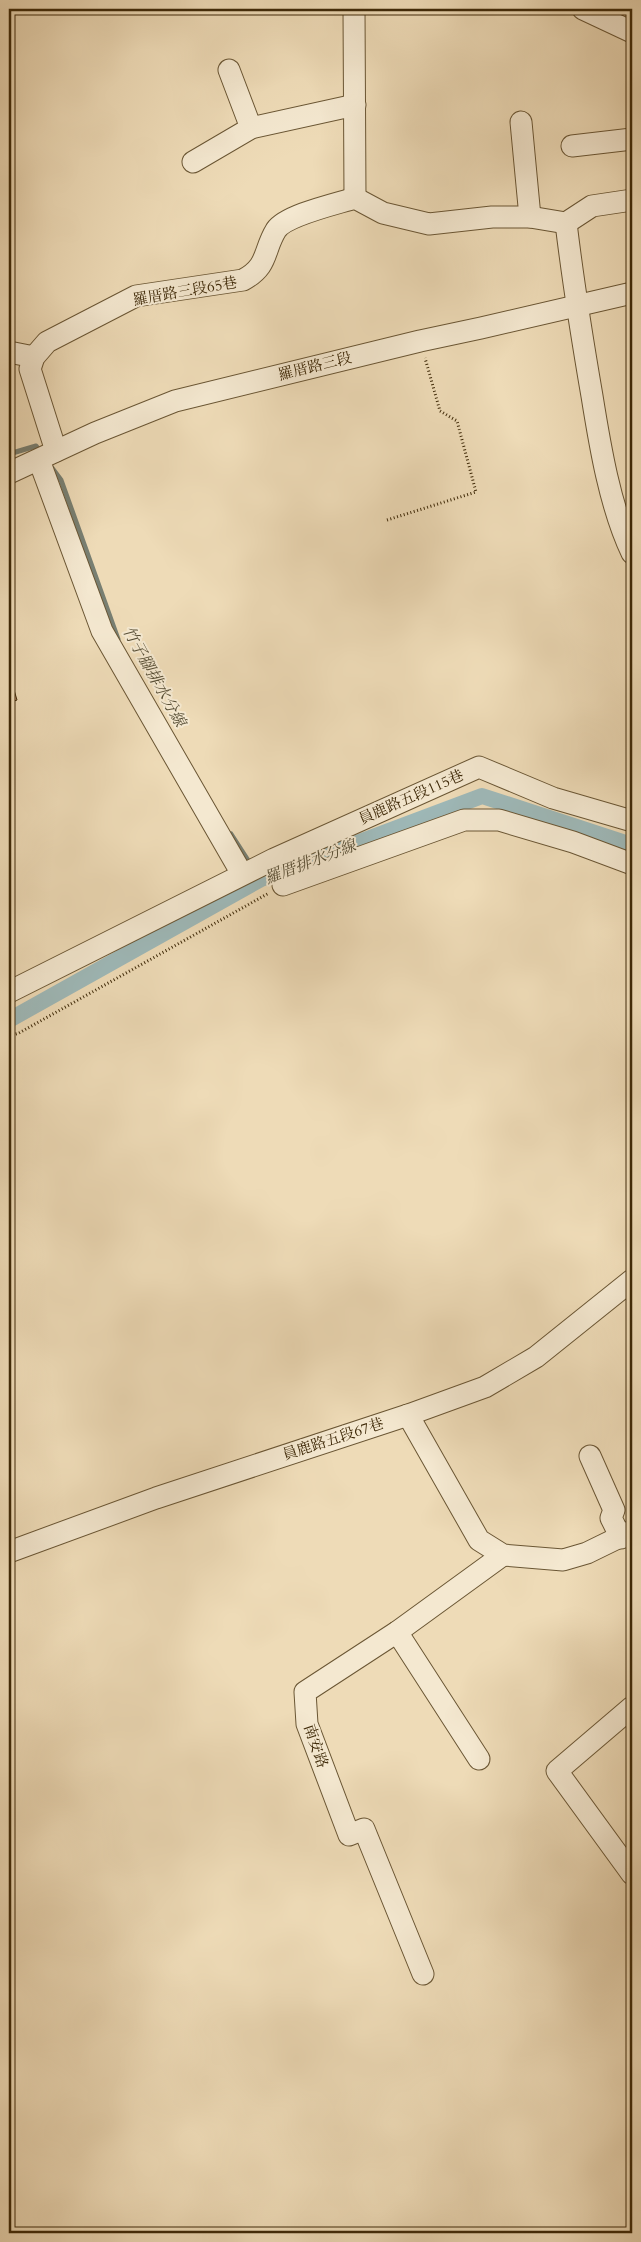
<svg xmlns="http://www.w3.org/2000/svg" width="641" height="2242" viewBox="0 0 641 2242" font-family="Cardo,'Noto Serif TC',serif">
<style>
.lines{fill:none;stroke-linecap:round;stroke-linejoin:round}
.stream{stroke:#787f72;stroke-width:5}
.canal{stroke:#9eb9b9;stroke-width:16}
.building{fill:#e2a884;stroke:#3e2908}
.minor-casing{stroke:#6a5634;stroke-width:23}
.path{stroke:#3e2908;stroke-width:3;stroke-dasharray:1 2.5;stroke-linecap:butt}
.minor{stroke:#f4e8d0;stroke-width:21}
.labels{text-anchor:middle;stroke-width:4;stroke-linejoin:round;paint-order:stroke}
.street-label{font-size:15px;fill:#3e2908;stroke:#f4e8d0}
.water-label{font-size:16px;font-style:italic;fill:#564d34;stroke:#f4e8d0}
</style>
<rect width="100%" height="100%" fill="#eedbb7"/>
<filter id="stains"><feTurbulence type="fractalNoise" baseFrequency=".004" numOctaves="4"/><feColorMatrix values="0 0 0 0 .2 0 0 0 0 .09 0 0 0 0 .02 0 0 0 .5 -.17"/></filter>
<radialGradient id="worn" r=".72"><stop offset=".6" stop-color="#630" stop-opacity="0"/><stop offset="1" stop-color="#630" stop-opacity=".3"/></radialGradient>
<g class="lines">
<g class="stream">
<path d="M9,454L36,446L41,453"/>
<path d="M52,468L61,480L118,639"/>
<path d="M231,834L251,865"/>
</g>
<path class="canal" d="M9,1020L261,879L482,796L632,845"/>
</g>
<g class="building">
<path d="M11,680L14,690L9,692V681Z"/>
<path d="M14,690L17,700L9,703V692Z"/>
</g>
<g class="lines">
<defs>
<g id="minor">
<path d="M354,9L355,198"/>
<path d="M583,9L632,32"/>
<path d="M229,70L251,128"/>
<path d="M521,122L530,217"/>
<path d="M572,146L632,139"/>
<path d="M193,162L251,128L355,105"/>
<path d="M566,223C573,281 582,338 592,396C600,446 610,507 632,553"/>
<path d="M566,223L592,206L632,200"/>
<path d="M9,352L34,357"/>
<path d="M56,451L30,369L34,357L47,342L136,296L243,280C269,266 263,251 276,230C286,215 336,204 355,198L383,213L429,224L492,217H530L566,223"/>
<path d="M39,460L102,631L242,874"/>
<path d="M9,473L95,433L175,401L420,341L481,328L632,293"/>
<path d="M283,885L464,820H499L573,842L632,864"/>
<path d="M9,992L274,859L479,767L553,798L632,821"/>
<path d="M408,1415L479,1540L503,1555L563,1560L587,1553L632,1531"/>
<path d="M590,1456L614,1510L611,1518L621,1538"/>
<path d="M9,1552L156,1498L408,1415L485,1387L536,1357L632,1280"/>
<path d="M397,1632L479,1759"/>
<path d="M632,1707L557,1771L632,1874"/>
<path d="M423,1974L364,1829L349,1835L307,1724L305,1692L397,1632L503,1555"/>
</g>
</defs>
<use href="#minor" class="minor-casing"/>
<g class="path">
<path d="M387,520L476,492L457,421L440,411L425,358"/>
<path d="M9,1036L19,1033L269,893"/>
</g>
<use href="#minor" class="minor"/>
</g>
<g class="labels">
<g class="street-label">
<text transform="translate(185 291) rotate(-10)" y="5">羅厝路三段65巷</text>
<text transform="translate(315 366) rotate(-14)" y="5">羅厝路三段</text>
<text transform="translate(411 797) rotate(-24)" y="5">員鹿路五段115巷</text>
<text transform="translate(333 1439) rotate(-18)" y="5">員鹿路五段67巷</text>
<text transform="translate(316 1746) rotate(71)" y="5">南安路</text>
</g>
<g class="water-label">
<text transform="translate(155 676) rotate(61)" y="6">竹子腳排水分線</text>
<text transform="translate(310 861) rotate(-21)" y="6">羅厝排水分線</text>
</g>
</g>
<rect width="641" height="2242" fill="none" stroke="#eedbb7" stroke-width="30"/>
<rect x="10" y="10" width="621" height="2222" fill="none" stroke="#3e2908" stroke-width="2.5"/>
<rect x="15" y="15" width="611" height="2212" fill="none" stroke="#3e2908"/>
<rect width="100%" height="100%" filter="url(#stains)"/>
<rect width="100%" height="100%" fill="url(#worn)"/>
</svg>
